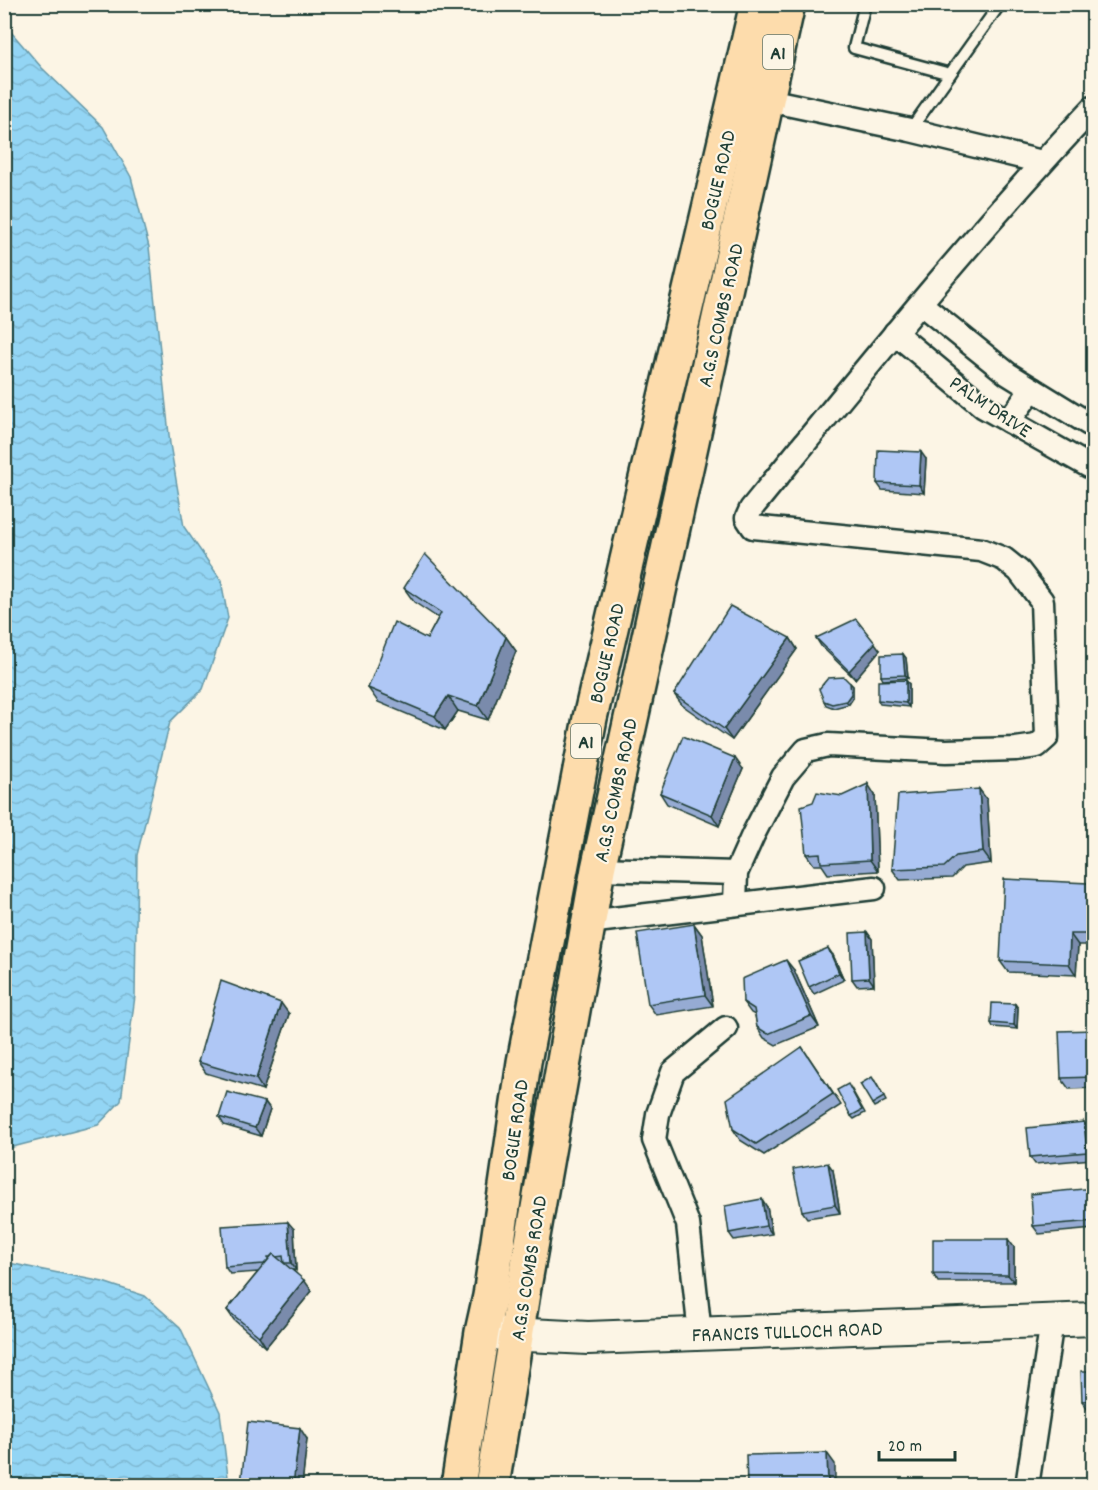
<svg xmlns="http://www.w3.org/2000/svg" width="1098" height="1490" viewBox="0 0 1098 1490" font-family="Dekko,sans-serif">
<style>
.water{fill:url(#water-waves);stroke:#6598a7;stroke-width:1.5}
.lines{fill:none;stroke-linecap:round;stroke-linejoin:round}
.lane-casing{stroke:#1f3d34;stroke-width:15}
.street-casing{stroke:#1f3d34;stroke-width:27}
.secondary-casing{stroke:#1f3d34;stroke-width:36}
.primary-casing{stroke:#1f3d34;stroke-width:38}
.lane{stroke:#fcf5e5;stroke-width:10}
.street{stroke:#fcf5e5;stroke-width:22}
.secondary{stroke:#fcf5e5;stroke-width:32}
.primary{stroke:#fddcac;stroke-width:33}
.wall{fill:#96abd3;stroke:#1f3d34;stroke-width:1.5}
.shaded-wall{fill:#7a8bac;stroke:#1f3d34;stroke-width:1.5}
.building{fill:#afc7f5;stroke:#1f3d34;stroke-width:1.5}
.labels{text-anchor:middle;stroke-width:4.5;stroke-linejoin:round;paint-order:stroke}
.shield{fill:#fcf5e5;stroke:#617469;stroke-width:1.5}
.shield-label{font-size:20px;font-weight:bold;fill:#1f3d34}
.street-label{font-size:21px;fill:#1f3d34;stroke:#fcf5e5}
</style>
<defs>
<pattern id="water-waves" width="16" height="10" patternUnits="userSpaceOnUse" patternTransform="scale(1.5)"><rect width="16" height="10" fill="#93d5f4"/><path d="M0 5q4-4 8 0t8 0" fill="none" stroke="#7eb8d2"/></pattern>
</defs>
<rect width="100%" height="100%" fill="#fcf5e5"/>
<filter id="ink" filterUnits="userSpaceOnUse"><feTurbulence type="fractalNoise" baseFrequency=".0167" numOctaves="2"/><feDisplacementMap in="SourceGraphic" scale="12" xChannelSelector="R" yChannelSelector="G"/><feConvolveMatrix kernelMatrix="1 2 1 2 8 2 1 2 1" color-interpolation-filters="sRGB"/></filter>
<g filter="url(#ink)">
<g class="water">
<path d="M5,25L42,68L103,127L131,177L149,247L170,444L184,527L221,580L228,618L203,689L170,722L137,855L135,996L121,1101L98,1125L5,1149Z"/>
<path d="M4,1262L103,1282L145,1296L180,1327L220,1412L229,1485H5Z"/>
</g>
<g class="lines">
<defs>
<g id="lane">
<path d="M865,4L854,48L950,74"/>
<path d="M910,130L1000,4"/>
</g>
<g id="street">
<path d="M768,100L910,130L1042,162"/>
<path d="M921,304L1008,374L1094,427"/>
<path d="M895,333L984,407L1094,469"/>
<path d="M1009,421L1032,389"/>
<path d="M598,869L736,873"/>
<path d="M735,904L736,873L753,835L783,777L806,750L828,745L946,751L1016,749L1037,746L1047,737L1042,601L1019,571L1004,559L981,550L753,527L747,518L751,509C863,372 973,235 1094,107"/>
<path d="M588,922L874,888"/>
<path d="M700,1334L688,1224L654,1140L658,1114L673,1072L726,1028"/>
<path d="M1027,1486L1052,1321"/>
</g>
<path id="secondary" d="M489,1333L588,1338L1094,1319"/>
<g id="primary">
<path d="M458,1486L482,1332L490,1296L524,1062L590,718L757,4"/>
<path d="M492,1486L524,1287L598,869L788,4"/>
</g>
</defs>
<use href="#lane" class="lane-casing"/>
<use href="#street" class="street-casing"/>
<use href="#secondary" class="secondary-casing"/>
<use href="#primary" class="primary-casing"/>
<use href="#lane" class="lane"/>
<use href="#street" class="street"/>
<use href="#secondary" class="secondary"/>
<use href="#primary" class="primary"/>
</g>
<g class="wall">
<path d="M926,459L924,493L882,490L877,483Z"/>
<path d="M404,588L506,637L516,651L488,720L458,711L445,730L378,702L368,688L427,639L438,618L414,602Z"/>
<path d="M790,638L797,649L732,740L682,705L674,694Z"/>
<path d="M816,638L880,650L855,679L821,646Z"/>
<path d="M903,654L906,658L908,678L883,680L881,676Z"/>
<path d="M850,683L853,686V698L849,704L834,708L826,705L824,701Z"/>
<path d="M909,684V707L880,704L878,700Z"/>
<path d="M743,769L719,826L667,804L660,793Z"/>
<path d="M979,789L987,800L991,863L963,867L952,878L900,880L892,869Z"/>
<path d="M875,795L878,871L828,874L822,865H814L806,854L842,796Z"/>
<path d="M1088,883L1093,945H1078L1076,975L1008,972L1000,961Z"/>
<path d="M694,924L702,935L713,1006L656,1015L648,1004Z"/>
<path d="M867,932L872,939L874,985L857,986L852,979Z"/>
<path d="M833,955L844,980L814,994L809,987Z"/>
<path d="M794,970L819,1027L776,1045L764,1038L757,1027L755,1015L751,1013L743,1002Z"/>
<path d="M1015,1004L1018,1008L1017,1029L993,1027L991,1023Z"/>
<path d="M289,1014L263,1090L206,1073L198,1062Z"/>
<path d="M1094,1030V1088L1069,1089L1061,1078Z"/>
<path d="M802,1047L841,1105L764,1155L740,1140L733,1129Z"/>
<path d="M875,1081L886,1101L874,1107L872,1104Z"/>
<path d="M851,1088L865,1113L854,1119L851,1116Z"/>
<path d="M265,1102L270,1109L261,1136L224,1125L219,1117Z"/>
<path d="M1084,1122L1090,1130L1092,1159L1035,1164L1030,1157Z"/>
<path d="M833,1170L840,1213L807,1218L802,1211Z"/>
<path d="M1094,1188V1229L1039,1234L1033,1226Z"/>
<path d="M767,1207L772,1234L734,1240L729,1233Z"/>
<path d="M294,1229L296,1270H293L312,1291L266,1347L234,1320L227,1310L258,1272L230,1274L225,1267Z"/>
<path d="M1014,1247V1282H938L933,1274Z"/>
<path d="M1094,1371V1412H1089L1082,1401Z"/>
<path d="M307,1439L302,1485H243L241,1483Z"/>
</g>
<g class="shaded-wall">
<path d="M921,452L926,459L924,493L919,485Z"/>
<path d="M506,637L516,651L488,720L478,706Z"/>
<path d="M790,638L797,649L732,740L724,729Z"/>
<path d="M875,643L880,650L855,679L849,671Z"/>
<path d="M903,654L906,658L908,678L905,675Z"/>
<path d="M906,680L909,684V707L906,703Z"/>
<path d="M850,683L853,686V698L849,704L846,701Z"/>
<path d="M448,696L458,711L445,730L435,716Z"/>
<path d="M735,758L743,769L719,826L712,815Z"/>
<path d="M868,784L875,795L878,871L870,860Z"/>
<path d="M979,789L987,800L991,863L983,852Z"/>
<path d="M1088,883L1094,890L1093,945L1086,934Z"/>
<path d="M694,924L702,935L713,1006L705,995Z"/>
<path d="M867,932L872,939L874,985L869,978Z"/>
<path d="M1070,934L1078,945L1076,975L1069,964Z"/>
<path d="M828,948L833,955L844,980L839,973Z"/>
<path d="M786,960L794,970L819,1027L811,1016Z"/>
<path d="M281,1003L289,1014L263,1090L256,1079Z"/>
<path d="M1015,1004L1018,1008L1017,1029L1014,1025Z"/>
<path d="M265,1102L270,1109L261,1136L255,1128Z"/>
<path d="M1084,1122L1090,1130L1092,1159L1087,1152Z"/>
<path d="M828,1163L833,1170L840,1213L835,1205Z"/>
<path d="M762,1199L767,1207L772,1234L766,1226Z"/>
<path d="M288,1222L294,1229L296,1270L291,1263Z"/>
<path d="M1008,1239L1014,1247V1282L1008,1275Z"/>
<path d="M304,1280L312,1291L266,1347L259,1336Z"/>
<path d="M300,1428L307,1439L302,1485H293Z"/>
<path d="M827,1453L835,1464V1485H828Z"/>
</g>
<g class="building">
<path d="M878,450L921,452L919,485L877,483Z"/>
<path d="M425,554L506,637L478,706L448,696L435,716L368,688L394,622L427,639L441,613L404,588Z"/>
<path d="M730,606L790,638L724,729L674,694Z"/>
<path d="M856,619L875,643L849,671L816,638Z"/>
<path d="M903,654L905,675L881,676V655Z"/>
<path d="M844,677L850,683L851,694L846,701L832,704L824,701L819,689L828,678Z"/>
<path d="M906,680V703L878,700V681Z"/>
<path d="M683,736L735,758L712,815L660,793Z"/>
<path d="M868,784L870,860L821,863L820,853L806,854L801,806L813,802L817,792L842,796Z"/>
<path d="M979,789L983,852L956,856L944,867L892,869L898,795Z"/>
<path d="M1004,879L1088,883L1086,934H1070L1069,964L1000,961Z"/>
<path d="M694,924L705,995L648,1004L637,933Z"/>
<path d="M867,932L869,978L852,979L850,933Z"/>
<path d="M828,948L839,973L809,987L798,961Z"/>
<path d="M786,960L811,1016L768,1034L757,1027L754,1009L743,1002L742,979Z"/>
<path d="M221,981L281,1003L256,1079L198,1062Z"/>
<path d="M992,1003L1015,1004L1014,1025L991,1023Z"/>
<path d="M1094,1030V1077L1061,1078L1059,1031Z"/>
<path d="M802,1047L833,1094L756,1144L733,1129L727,1099Z"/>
<path d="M872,1077L884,1097L872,1104L860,1084Z"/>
<path d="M848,1084L862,1110L851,1116L837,1090Z"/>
<path d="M227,1092L265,1102L255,1128L219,1117Z"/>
<path d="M1084,1122L1087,1152L1030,1157L1027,1128Z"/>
<path d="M828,1163L835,1205L802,1211L793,1169Z"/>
<path d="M1094,1188V1221L1033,1226L1031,1194Z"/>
<path d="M762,1199L766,1226L729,1233L725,1206Z"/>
<path d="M288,1222L291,1263H284L283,1256L276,1257L273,1254L270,1257H268V1260L264,1264L225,1267L222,1226Z"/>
<path d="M933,1239H1008V1275L933,1274Z"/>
<path d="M273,1254L304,1280L259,1336L227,1310Z"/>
<path d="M1081,1371H1094V1400L1082,1401Z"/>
<path d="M248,1422L300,1428L293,1485H265L241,1483Z"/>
<path d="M827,1453L828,1485H747L746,1455Z"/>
</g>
</g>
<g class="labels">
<g class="shield">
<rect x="763" y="35" width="30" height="34" rx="4.5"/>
<rect x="571" y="724" width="30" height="34" rx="4.5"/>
</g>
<g class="shield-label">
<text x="778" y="59">A1</text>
<text x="586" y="748">A1</text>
</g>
<g class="street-label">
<text transform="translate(717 180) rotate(-77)" y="7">BOGUE ROAD</text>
<text transform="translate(720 315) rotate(-77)" y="7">A.G.S COMBS ROAD</text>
<text transform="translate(991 406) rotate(34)" y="7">PALM DRIVE</text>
<text transform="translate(606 653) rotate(-77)" y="7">BOGUE ROAD</text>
<text transform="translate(615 790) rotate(-78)" y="7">A.G.S COMBS ROAD</text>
<text transform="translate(514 1130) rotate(-82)" y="7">BOGUE ROAD</text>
<text transform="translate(528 1268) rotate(-81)" y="7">A.G.S COMBS ROAD</text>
<text transform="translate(787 1331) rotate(-2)" y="7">FRANCIS TULLOCH ROAD</text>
</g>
</g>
<rect width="1098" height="1490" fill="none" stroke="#fcf5e5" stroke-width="24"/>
<rect x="12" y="12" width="1074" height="1466" fill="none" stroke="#1f3d34" stroke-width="2" filter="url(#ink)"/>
<path d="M879 1451v9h76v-9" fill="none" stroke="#1f3d34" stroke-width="3"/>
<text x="888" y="1451" font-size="18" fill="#1f3d34" stroke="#fcf5e5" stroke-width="4.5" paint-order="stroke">20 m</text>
</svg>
